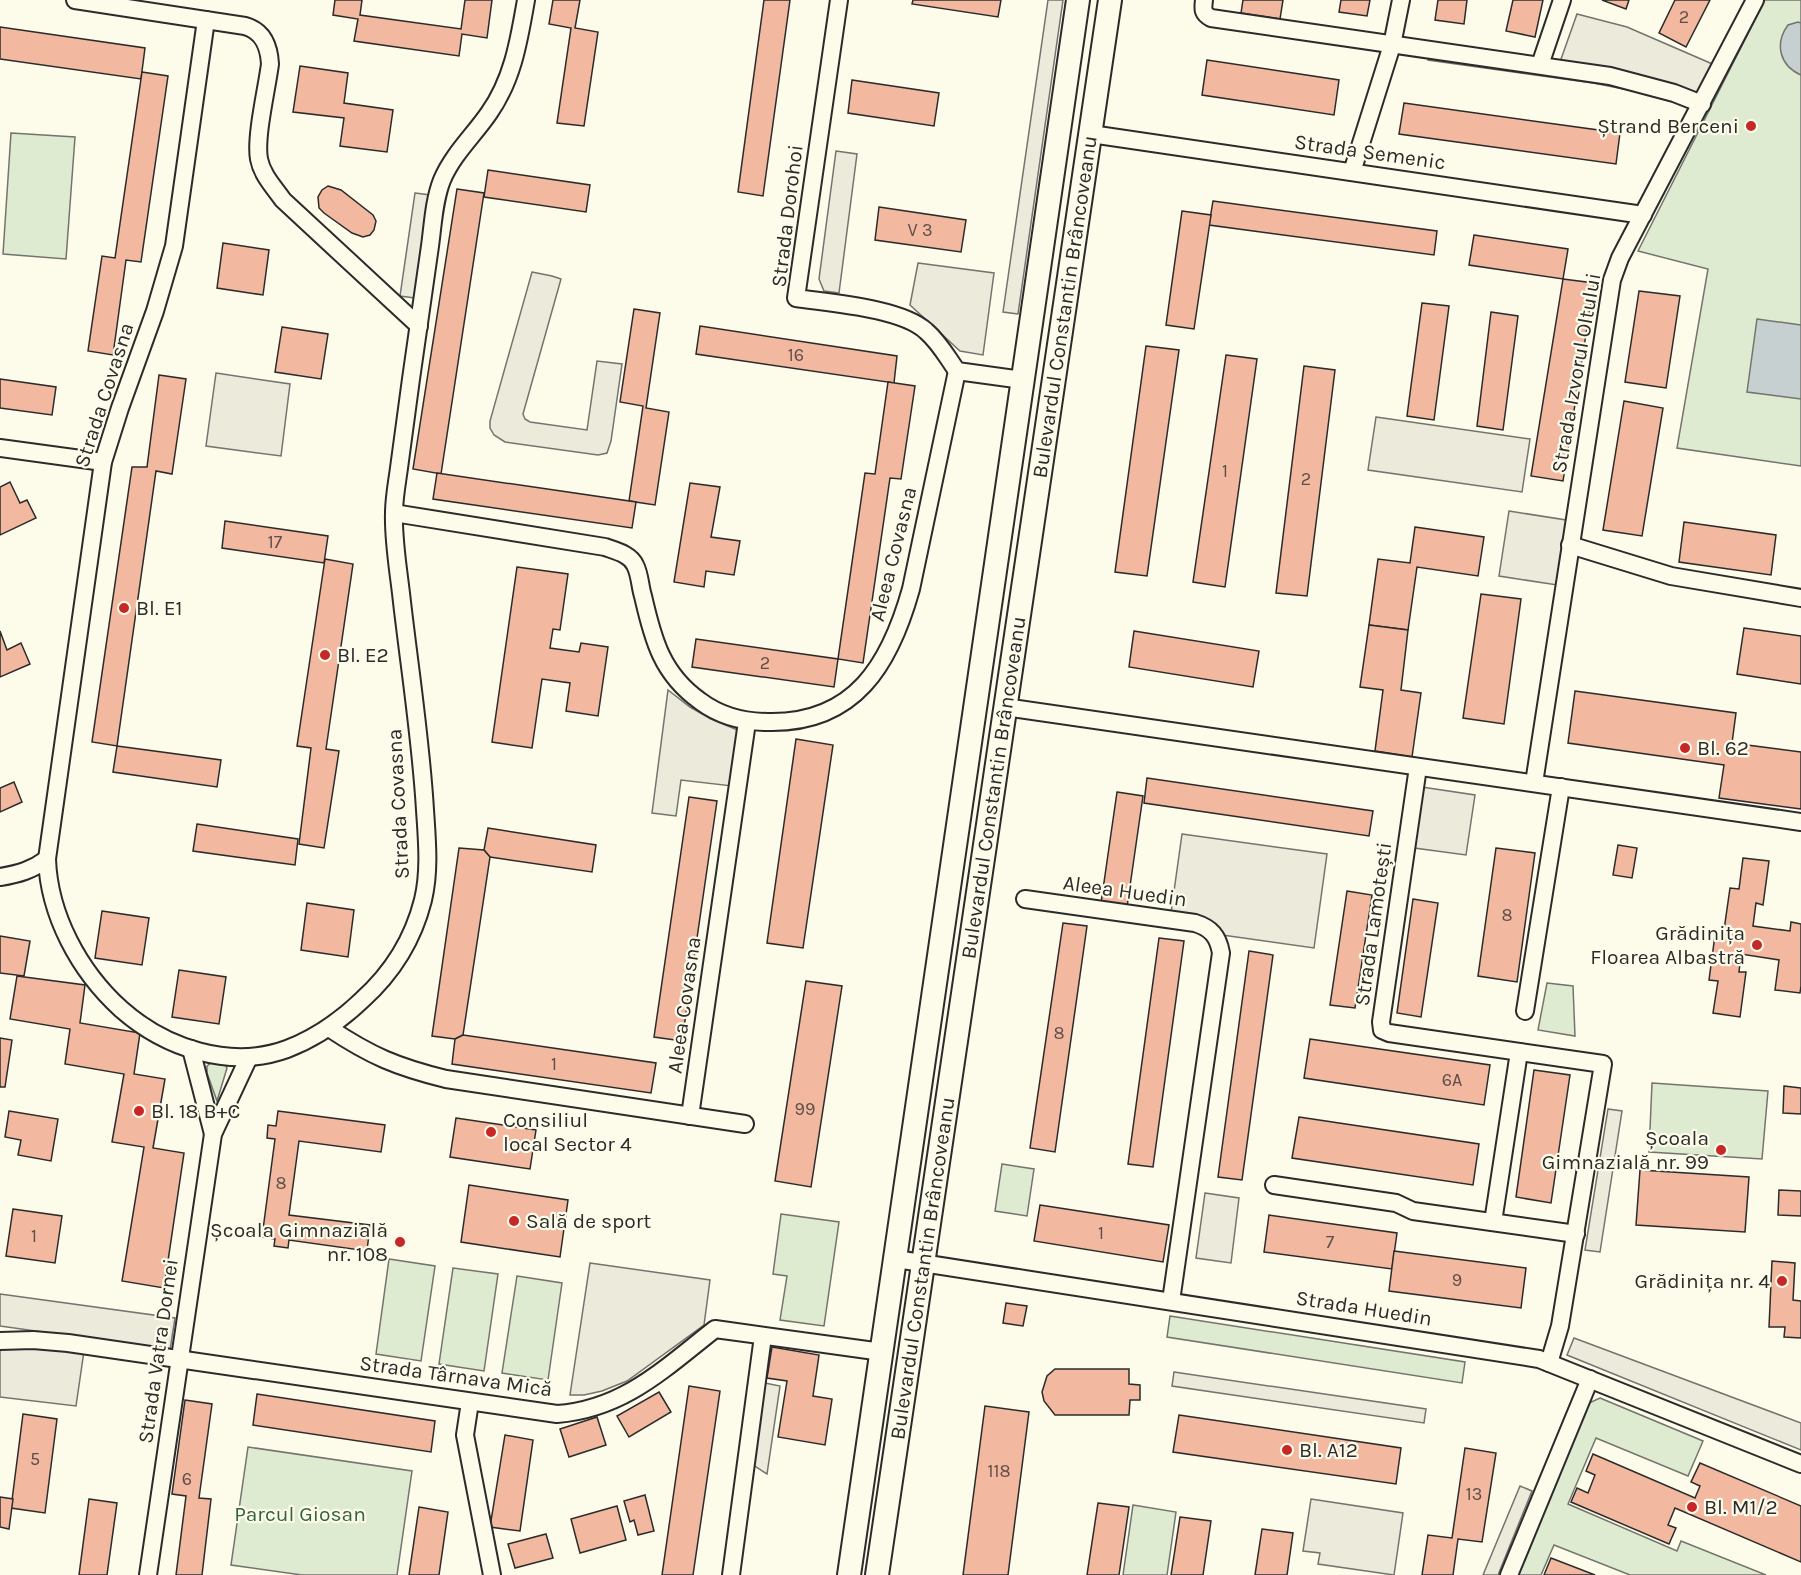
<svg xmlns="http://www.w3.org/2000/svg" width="1801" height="1575" viewBox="0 0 1801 1575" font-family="Karla,sans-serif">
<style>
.green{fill:#deebd1;stroke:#74746e;stroke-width:1.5}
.parking{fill:#eceadb;stroke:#74746e;stroke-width:1.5}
.water{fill:#c7d0d0;stroke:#74746e;stroke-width:1.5}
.building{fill:#f2b8a0;stroke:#2b2b2b;stroke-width:1.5}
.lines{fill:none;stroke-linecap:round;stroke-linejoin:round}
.street-casing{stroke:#2b2b2b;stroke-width:20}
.secondary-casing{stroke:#2b2b2b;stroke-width:26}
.street{stroke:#fdfbea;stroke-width:16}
.secondary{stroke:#fdfbea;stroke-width:22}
.poi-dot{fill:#c62828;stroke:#fdfbea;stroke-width:2}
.labels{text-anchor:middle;stroke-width:4.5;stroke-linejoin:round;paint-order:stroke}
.number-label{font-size:18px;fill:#5d4e48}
.poi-label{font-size:21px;fill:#2b2b2b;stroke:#fdfbea;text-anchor:start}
.street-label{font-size:21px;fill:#2b2b2b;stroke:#fdfbea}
.park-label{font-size:21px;fill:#34623c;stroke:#fdfbea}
</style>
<rect width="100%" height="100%" fill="#fdfbea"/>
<g class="green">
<path d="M1765,0H1801V466L1677,448L1708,269L1638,251Z"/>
<path d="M11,133L75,137L66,259L3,254Z"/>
<path d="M1547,983L1573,986L1575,1036L1538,1030Z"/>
<path d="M212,1062L224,1063L227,1068L217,1101L207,1073V1066Z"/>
<path d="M1652,1083L1768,1091L1762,1159L1649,1152Z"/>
<path d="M1002,1164L1034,1169L1027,1216L995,1211Z"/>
<path d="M781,1214L839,1222L824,1326L780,1320L787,1276L773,1274Z"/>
<path d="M389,1259L435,1266L421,1361L376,1354Z"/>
<path d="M453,1268L498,1274L484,1371L439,1364Z"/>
<path d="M517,1276L562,1283L548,1380L502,1373Z"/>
<path d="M1170,1316L1465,1362L1462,1383L1167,1337Z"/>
<path d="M1600,1398L1703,1441L1688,1476L1596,1438L1568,1504L1677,1551L1681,1541L1766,1575H1630L1554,1545L1541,1575H1518L1589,1403Z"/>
<path d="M248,1447L412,1471L397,1575H302L231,1565Z"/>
<path d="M1133,1505L1176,1512L1167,1575H1123Z"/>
</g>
<g class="parking">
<path d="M1048,0H1063L1018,314L1003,312Z"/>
<path d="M1577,14L1627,27L1717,66L1695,111L1677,103L1639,92L1593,83L1428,60L1430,45L1560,62Z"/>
<path d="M836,151L857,154L839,293L824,291L819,279Z"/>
<path d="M415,193L438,196L422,299L400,296Z"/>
<path d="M918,263L994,273L983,355L960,351L910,305Z"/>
<path d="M532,272L552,276L561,279L523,414L525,419L530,422L587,430L597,361L622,364L611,441L607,453L598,455L505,442L494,435L490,428V421Z"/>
<path d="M216,373L290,384L281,456L206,446Z"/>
<path d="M1376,417L1530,439L1522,492L1368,470Z"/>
<path d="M1509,511L1566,520L1557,585L1499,576Z"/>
<path d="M668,690L690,707L711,719L740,731L732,786L681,780L676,816L652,813Z"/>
<path d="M1415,786L1475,795L1466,855L1407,847Z"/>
<path d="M1182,834L1327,854L1314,948L1215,934L1170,920Z"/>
<path d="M1608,1109L1622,1111L1600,1252L1585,1250Z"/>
<path d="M1205,1193L1239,1198L1231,1263L1196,1258Z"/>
<path d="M590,1263L710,1280L704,1325L627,1381L602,1391L584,1395H570Z"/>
<path d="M0,1294L175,1318L170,1350L0,1326Z"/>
<path d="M1574,1338L1801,1423V1450L1567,1355Z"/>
<path d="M13,1346L84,1351L76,1406L0,1397V1348Z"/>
<path d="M1174,1372L1426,1409L1424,1423L1172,1386Z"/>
<path d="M765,1383L780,1386L767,1474L753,1465Z"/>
<path d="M1520,1486L1532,1491L1498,1575H1483Z"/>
<path d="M1311,1499L1403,1513L1394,1575L1318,1564L1320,1553L1303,1551Z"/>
</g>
<g class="water">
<path d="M1798,22L1801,23V75C1780,66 1774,44 1788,25Z"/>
<path d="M1757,319L1801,325V399L1747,392Z"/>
</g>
<g class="building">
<path d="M335,0H362L360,15L461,29L465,0H492L487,38L462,34L459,56L354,41L358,19L333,15Z"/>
<path d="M553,0H580L575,28L598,32L584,126L557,123L571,28L549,24Z"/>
<path d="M764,0H790L763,196L738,192Z"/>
<path d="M913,0H1001L998,17L912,4Z"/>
<path d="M1243,0H1283L1280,19L1241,13Z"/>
<path d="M1341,0H1370L1367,16L1339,12Z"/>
<path d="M1438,0H1467L1464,24L1435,20Z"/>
<path d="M1513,0H1543L1535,37L1506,31Z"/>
<path d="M1602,0H1629L1626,9Z"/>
<path d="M1675,0H1710L1686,47L1659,33Z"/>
<path d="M0,27L145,48L141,79L0,59Z"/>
<path d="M1207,60L1339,80L1334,115L1202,95Z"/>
<path d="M300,66L348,73L344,103L393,110L387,152L340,146L344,118L293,112Z"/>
<path d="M142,72L168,76L141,262L126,260L113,355L88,351L102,256L115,258Z"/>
<path d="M852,80L939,93L934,126L848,113Z"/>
<path d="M1404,103L1620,133L1616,164L1399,134Z"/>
<path d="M488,170L590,185L586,212L484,197Z"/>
<path d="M328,186L341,190L373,215L376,221L374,230L370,235L363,237L352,233L324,213L319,208L318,197L322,190Z"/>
<path d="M457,189L484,193L441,474L413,469Z"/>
<path d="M1213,201L1437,231L1434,255L1209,225Z"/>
<path d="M879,207L966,220L961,252L875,240Z"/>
<path d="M1182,211L1211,215L1194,329L1166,325Z"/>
<path d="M1474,235L1568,249L1563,279L1469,265Z"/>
<path d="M223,243L269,250L263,295L217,288Z"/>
<path d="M1563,279L1594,283L1563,481L1531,476Z"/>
<path d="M1639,291L1680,296L1666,388L1625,382Z"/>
<path d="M1422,303L1449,306L1434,420L1407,416Z"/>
<path d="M634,309L660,313L646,408L669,412L655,505L629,501L643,406L620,402Z"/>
<path d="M1491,312L1518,316L1503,430L1477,426Z"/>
<path d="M700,326L897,356L894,383L696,354Z"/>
<path d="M282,327L328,334L321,379L275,372Z"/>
<path d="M1146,346L1179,350L1147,576L1115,572Z"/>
<path d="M1226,355L1257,359L1225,587L1193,582Z"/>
<path d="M1304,366L1335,370L1307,596L1276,593Z"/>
<path d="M159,375L186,379L172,474L156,471L117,746L92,742L132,467H147Z"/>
<path d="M0,379L56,387L52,415L0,408Z"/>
<path d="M888,382L915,386L901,479L890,478L863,663L838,659L865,473L875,474Z"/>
<path d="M1624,401L1663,408L1642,536L1603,530Z"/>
<path d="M437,473L636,502L632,528L433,499Z"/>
<path d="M10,482L20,503L27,500L36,518L0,535V487Z"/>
<path d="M690,483L720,487L711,537L740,541L734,575L706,571L704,587L674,582Z"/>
<path d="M225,521L328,536L324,563L222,548Z"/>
<path d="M1684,522L1776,535L1771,575L1679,562Z"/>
<path d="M1415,527L1484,537L1478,576L1417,567L1408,630L1369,625L1378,559L1410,563Z"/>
<path d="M325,559L353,564L326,749L339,751L324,848L299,844L311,748L297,746Z"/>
<path d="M517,567L568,574L560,630L553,629L550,648L579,652L581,643L608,647L598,716L566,711L570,683L542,679L532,748L492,742Z"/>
<path d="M1481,594L1521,599L1504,724L1463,718Z"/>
<path d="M1369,625L1408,630L1401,690L1421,693L1412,757L1375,751L1383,690L1360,687Z"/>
<path d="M1744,628L1801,636V684L1737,674Z"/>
<path d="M0,631L7,650L21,643L30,664L0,677Z"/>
<path d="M1134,631L1259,651L1253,687L1129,667Z"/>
<path d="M696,639L838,659L834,687L692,667Z"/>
<path d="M1575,691L1736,713L1732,743L1801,752V809L1719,798L1724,765L1568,743Z"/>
<path d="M796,739L833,745L803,948L767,943Z"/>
<path d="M117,746L221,760L217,787L113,772Z"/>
<path d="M1147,778L1373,811L1369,836L1144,803Z"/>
<path d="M14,782L22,802L0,812V788Z"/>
<path d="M1117,792L1143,796L1127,907L1101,903Z"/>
<path d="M689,797L717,801L682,1041L654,1037Z"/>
<path d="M197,824L298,839L295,865L193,851Z"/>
<path d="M488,828L596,845L592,872L490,857L484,850Z"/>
<path d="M1618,845L1637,848L1632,878L1613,875Z"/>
<path d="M459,848L484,850L490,857L463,1035L455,1039L432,1036Z"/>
<path d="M1496,848L1535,853L1517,982L1478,976Z"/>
<path d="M1743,858L1769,861L1763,905L1756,903L1753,926L1790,931L1791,922L1801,924V986L1800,993L1775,990L1779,960L1741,954L1739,972H1746L1740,1017L1713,1013L1718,981L1709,980L1715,935L1723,937L1730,888L1739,889Z"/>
<path d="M1347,891L1372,895L1355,1008L1330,1005Z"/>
<path d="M1413,899L1438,903L1421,1017L1397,1013Z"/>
<path d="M307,903L354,910L348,957L301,950Z"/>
<path d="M102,911L149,918L142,965L95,958Z"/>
<path d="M1063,923L1087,926L1055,1152L1030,1148Z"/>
<path d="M0,936L30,941L24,976L0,973Z"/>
<path d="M1159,938L1184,941L1153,1167L1128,1164Z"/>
<path d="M1249,951L1273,955L1242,1180L1218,1177Z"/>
<path d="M179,970L226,977L219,1024L172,1017Z"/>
<path d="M17,976L85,985L80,1023L140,1033L134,1074L165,1079L153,1148L184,1153L164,1288L122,1281L144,1147L112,1142L124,1074L65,1064L70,1029L10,1019Z"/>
<path d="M806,981L842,986L811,1187L775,1181Z"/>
<path d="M463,1035L656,1063L651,1093L452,1064L455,1039Z"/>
<path d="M0,1038L12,1040L5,1087H0Z"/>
<path d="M1310,1039L1490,1065L1484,1105L1304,1078Z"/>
<path d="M1534,1070L1570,1075L1551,1203L1516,1197Z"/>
<path d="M1784,1086L1801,1088V1114L1783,1113Z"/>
<path d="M9,1111L58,1119L51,1161L18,1155L21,1140L5,1137Z"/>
<path d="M278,1111L385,1125L381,1152L299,1141L289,1215L370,1225L367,1251L289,1240L288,1248L274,1246L275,1239L262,1237L275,1139L267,1138L268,1125L276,1126Z"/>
<path d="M1299,1117L1479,1144L1473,1185L1292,1158Z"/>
<path d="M456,1118L536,1130L530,1169L450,1157Z"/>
<path d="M1640,1170L1749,1177L1745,1232L1636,1225Z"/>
<path d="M469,1185L568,1200L560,1257L461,1242Z"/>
<path d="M1779,1190L1801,1191V1216L1778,1215Z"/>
<path d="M1040,1205L1169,1225L1163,1262L1034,1241Z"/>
<path d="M13,1209L62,1216L55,1263L6,1256Z"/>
<path d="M1269,1215L1397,1233L1392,1269L1264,1252Z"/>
<path d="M1394,1251L1526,1268L1521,1308L1389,1291Z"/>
<path d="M1772,1261L1795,1263L1793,1300L1801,1301V1338L1784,1337L1785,1327H1769Z"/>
<path d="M1006,1303L1027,1306L1023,1326L1003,1323Z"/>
<path d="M772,1347L819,1355L813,1396L832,1399L825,1445L778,1437L787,1381L767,1378Z"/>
<path d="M1055,1369H1129V1384L1140,1385V1400H1130L1129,1415H1055L1044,1401L1042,1392L1047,1376Z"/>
<path d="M689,1386L720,1391L693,1575H662Z"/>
<path d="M659,1392L671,1412L629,1437L617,1416Z"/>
<path d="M257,1394L435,1421L431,1452L253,1425Z"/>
<path d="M185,1400L212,1404L199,1498L211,1499L202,1575H176L186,1496L172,1494Z"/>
<path d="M985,1406L1029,1412L1008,1575H963Z"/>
<path d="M23,1414L57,1419L45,1513L11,1508Z"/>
<path d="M1179,1415L1401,1448L1396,1484L1173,1452Z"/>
<path d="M597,1417L606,1445L569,1457L560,1429Z"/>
<path d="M505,1435L533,1440L520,1531L490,1527Z"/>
<path d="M1465,1448L1496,1453L1482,1542L1458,1539L1453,1575H1422L1428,1535L1452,1538Z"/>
<path d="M1593,1454L1695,1498L1700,1486L1691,1482L1700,1463L1801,1506V1562L1675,1508L1668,1525L1676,1528L1669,1544L1571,1502L1577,1488L1588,1493L1595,1475L1586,1471Z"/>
<path d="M645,1495L654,1531L638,1535L634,1520L630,1522L624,1501Z"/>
<path d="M0,1497L13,1499L9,1529L0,1527Z"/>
<path d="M89,1499L117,1503L107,1575H79Z"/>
<path d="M1098,1503L1129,1507L1119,1575H1087Z"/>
<path d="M617,1506L626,1540L580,1553L571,1519Z"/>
<path d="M419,1507L448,1512L439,1575H409Z"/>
<path d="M1180,1517L1211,1521L1203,1575H1171Z"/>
<path d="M1262,1529L1293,1533L1287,1575H1255Z"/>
<path d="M546,1534L553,1558L515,1568L508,1544Z"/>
<path d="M1551,1558L1595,1575H1544Z"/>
</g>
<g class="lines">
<defs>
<g id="street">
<path d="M75,0L245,26C263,31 269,46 270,64C267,88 255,137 259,159C262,175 274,187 283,200L419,326"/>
<path d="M839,0L796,298C830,303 901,308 926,331C939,342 947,357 957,371L1022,380"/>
<path d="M1204,0C1203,9 1202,13 1211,18L1610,76L1674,93L1702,104"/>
<path d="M206,20L174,246L155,311L120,408L103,462L47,859C49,915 79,971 121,1009C165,1048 230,1070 287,1049C316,1038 340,1021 362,1000C392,973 413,940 423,900C430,871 427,840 425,810C421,741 410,671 402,602C399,573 393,542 394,513C394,498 397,483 399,468C403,438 407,409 411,379C417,335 424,290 430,246C433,224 434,200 442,180C453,154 474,135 489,113C513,79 519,40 526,0"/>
<path d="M1540,65L1562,0"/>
<path d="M1091,134L1643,215"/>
<path d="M1352,172L1392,45L1401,0"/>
<path d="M0,448L103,462"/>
<path d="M394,513L605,547C616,551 630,554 635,565C640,574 640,587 643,596C653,640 662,674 700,701C720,716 743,722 768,722C855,724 890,664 911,589L957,371"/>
<path d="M1570,545L1671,576L1801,598"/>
<path d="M1005,707L1801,822"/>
<path d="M1418,767L1381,1022L1382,1030L1389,1033L1603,1064L1560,1326L1549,1363"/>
<path d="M1534,783L1612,280L1620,258L1755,0"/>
<path d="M0,877C19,874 32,870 47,859"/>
<path d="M1025,899L1195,923C1211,928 1218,936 1221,953L1171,1301"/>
<path d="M1525,1011L1561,787"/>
<path d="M329,1028C371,1056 397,1067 446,1079L745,1124"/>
<path d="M191,1049L213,1134"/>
<path d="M690,1116L747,722"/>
<path d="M1274,1185L1396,1203L1413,1211L1576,1234"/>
<path d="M1493,1222L1519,1052"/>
<path d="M896,1259L1539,1359L1801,1464"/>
<path d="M0,1341L33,1340L68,1343L557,1414C624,1409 665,1368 715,1329L882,1352"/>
<path d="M470,1402L465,1435L492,1575"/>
<path d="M148,1575L213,1134L249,1057"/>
<path d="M731,1575L763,1336"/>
<path d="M1509,1575L1590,1379"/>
</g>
<g id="secondary">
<path d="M849,1575L1078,0"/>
<path id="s1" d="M877,1575L1110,0"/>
</g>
</defs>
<use href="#street" class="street-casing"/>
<use href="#secondary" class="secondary-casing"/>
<use href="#street" class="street"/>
<use href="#secondary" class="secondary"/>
</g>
<g class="poi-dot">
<circle cx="1751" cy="126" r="6"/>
<circle cx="124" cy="608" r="6"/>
<circle cx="325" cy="655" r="6"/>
<circle cx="1685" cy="748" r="6"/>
<circle cx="1757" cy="945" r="6"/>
<circle cx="139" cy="1111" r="6"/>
<circle cx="491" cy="1132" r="6"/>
<circle cx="1721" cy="1150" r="6"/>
<circle cx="514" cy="1221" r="6"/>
<circle cx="400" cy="1242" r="6"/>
<circle cx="1782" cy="1281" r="6"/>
<circle cx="1287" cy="1450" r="6"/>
<circle cx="1692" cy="1507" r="6"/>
</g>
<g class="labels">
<g class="number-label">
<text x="1684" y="23">2</text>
<text x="920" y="236">V 3</text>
<text x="796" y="361">16</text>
<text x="1225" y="477">1</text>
<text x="1306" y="485">2</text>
<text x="275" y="548">17</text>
<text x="765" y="669">2</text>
<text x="1507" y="921">8</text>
<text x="1059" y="1039">8</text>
<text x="554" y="1070">1</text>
<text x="1452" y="1086">6A</text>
<text x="805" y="1115">99</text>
<text x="281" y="1189">8</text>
<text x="1101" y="1239">1</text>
<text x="34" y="1242">1</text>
<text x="1330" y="1248">7</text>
<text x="1457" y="1286">9</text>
<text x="35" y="1465">5</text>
<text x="999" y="1477">118</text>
<text x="187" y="1485">6</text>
<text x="1474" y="1500">13</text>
</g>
<g class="poi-label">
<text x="1739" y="133" text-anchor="end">Ștrand Berceni</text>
<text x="136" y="615">Bl. E1</text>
<text x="337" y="662">Bl. E2</text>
<text x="1697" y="755">Bl. 62</text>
<text x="1745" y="940" text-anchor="end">Grădinița<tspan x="1745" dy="24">Floarea Albastră</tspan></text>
<text x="151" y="1118">Bl. 18 B+C</text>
<text x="503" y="1127">Consiliul<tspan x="503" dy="24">local Sector 4</tspan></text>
<text x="1709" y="1145" text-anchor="end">Școala<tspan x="1709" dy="24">Gimnazială nr. 99</tspan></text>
<text x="526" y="1228">Sală de sport</text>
<text x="388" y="1237" text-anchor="end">Școala Gimnazială<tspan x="388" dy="24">nr. 108</tspan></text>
<text x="1770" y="1288" text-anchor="end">Grădinița nr. 4</text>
<text x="1299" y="1457">Bl. A12</text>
<text x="1704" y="1514">Bl. M1/2</text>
</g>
<g class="street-label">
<text transform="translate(1370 152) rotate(8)" y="7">Strada Semenic</text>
<text transform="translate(787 216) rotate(-83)" y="7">Strada Dorohoi</text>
<text dy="7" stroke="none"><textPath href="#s1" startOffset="1282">Bulevardul Constantin Brâncoveanu</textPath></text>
<text transform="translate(1576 373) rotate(-80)" y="7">Strada Izvorul Oltului</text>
<text transform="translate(104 395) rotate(-72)" y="7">Strada Covasna</text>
<text transform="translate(893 554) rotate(-76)" y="7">Aleea Covasna</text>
<text dy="7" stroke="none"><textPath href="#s1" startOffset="796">Bulevardul Constantin Brâncoveanu</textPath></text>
<text transform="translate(398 804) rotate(-93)" y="7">Strada Covasna</text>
<text transform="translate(1125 891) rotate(8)" y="7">Aleea Huedin</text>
<text transform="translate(1373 924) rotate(-82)" y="7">Strada Lamotești</text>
<text transform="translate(684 1005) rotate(-82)" y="7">Aleea Covasna</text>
<text dy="7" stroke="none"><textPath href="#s1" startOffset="310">Bulevardul Constantin Brâncoveanu</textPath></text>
<text transform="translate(1364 1308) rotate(9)" y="7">Strada Huedin</text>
<text transform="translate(158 1351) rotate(-82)" y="7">Strada Vatra Dornei</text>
<text transform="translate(456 1376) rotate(8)" y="7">Strada Târnava Mică</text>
</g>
<g class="park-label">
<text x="300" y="1521">Parcul Giosan</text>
</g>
</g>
</svg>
